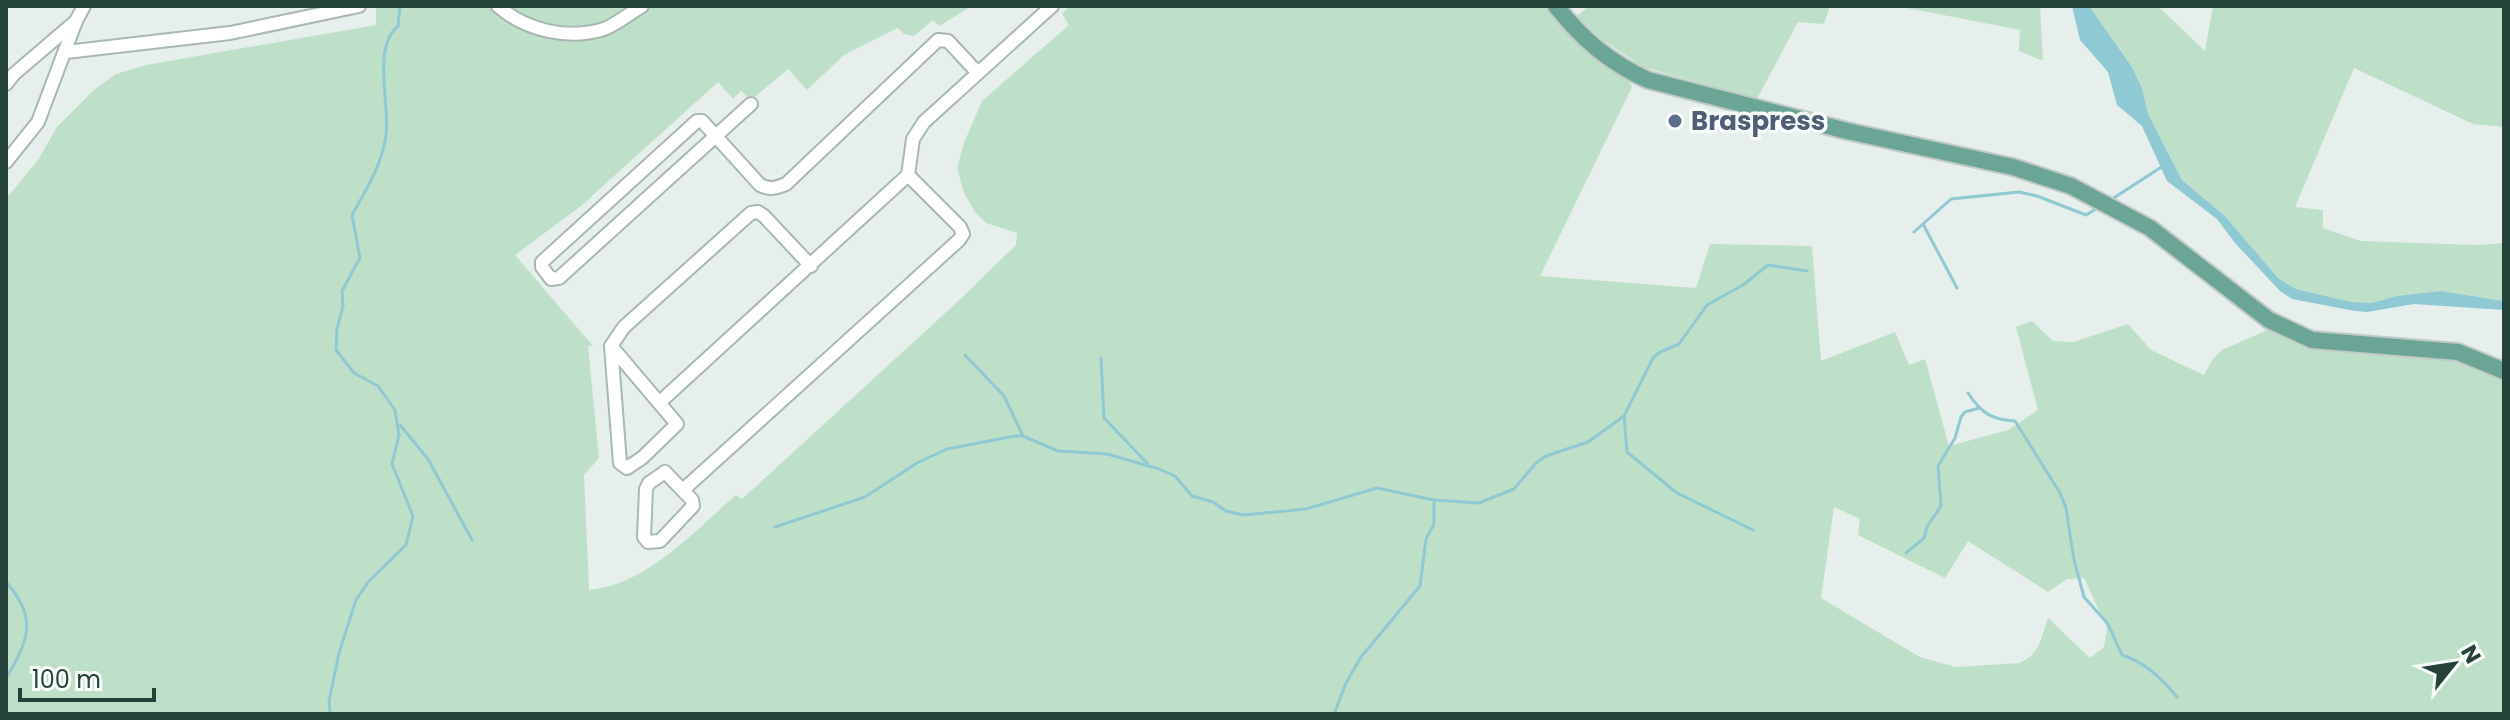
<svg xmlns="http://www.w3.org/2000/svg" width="2510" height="720" viewBox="0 0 2510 720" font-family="Poppins,sans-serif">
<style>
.green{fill:#bfe0c8;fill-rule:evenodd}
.water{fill:#8ec9d4}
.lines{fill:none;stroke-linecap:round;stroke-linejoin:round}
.stream{stroke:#8ec9d4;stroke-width:3}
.minor-casing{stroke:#a8b8b2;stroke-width:16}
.major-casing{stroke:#c2cac8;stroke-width:20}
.minor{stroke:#fff;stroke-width:12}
.major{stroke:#6aa596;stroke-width:16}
.service-dot{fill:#5c6f8a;stroke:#f7fbf9;stroke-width:3}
.labels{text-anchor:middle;stroke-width:7;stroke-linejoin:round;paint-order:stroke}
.service-label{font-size:26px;font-weight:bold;fill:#4e5e75;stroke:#f7fbf9;text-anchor:start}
</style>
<rect width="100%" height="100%" fill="#e6efeb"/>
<g class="green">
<path d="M376,6H972L939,26L933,20L914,36L904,34L898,28L844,55L807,90L788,69L751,100L741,91L733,99L718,82L581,206L515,255L593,346H588L599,458L584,475L589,590C648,584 693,532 736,495L742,499L953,306L1016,245L1017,233L986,223L975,212L964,193L957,168L964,143L982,101L1069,25L1062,14L1070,6H1549L1626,75L1632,87L1540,276L1696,288L1710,244L1812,246L1821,361L1895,332L1909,365L1925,359L1949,446L2008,430L2038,410L2016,327L2032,321L2053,341L2073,342L2128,324L2151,350L2204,375L2212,360L2222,350L2272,328L2454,359L2504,372V714H6V199L38,160L57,127L95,89L116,74L146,65L376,25ZM1834,507L1860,519L1858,535L1945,578L1968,541L2048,592L2067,579L2084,578L2107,628L2104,647L2090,658L2048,618L2039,645L2031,656L2020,663L1956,667L1920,657L1821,598Z"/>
<path d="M1589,6H1830L1824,24L1798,22L1757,99L1643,67L1601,39L1577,16Z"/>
<path d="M1897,6H2040L2043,61L2019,51L2020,30Z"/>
<path d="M2089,6H2158L2205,51L2213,6H2504V127L2473,124L2354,68L2295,207L2323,210V228L2361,241L2476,245L2504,243V301L2441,291L2396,296L2372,303L2351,302L2296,289L2278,278L2225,216L2182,180L2148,114L2142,88L2132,67Z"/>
</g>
<path class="water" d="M2072,6H2089L2132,67L2142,88L2148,114L2182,180L2225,216L2278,278L2296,289L2351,302L2372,303L2396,296L2441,291L2504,301V310L2414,304L2367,312L2355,311L2292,299L2280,291L2235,243L2217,219L2167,181L2142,126L2117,105L2108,72L2080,40Z"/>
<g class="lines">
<g class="stream">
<path d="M2109,201L2163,166"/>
<path d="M1923,224L1957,288"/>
<path d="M1914,232L1951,199L2019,192L2037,196L2086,215L2099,207"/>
<path d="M965,355L1004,396L1023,436"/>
<path d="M1101,358L1104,418L1148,464"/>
<path d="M1968,393C1981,413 1992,420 2015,421L2060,493L2066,508L2074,560L2084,597L2108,624L2122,655C2145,662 2162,679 2177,697"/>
<path d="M1624,416L1627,452L1677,493L1753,530"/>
<path d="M400,425L428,459L472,540"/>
<path d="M775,527L865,497L917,463L947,449L1015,436H1023L1058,451L1107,454L1159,469L1175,476L1192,496L1213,502L1226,511L1243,515L1306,509L1377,488L1434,500L1479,503L1514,489L1536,463L1546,456L1588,442L1624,416L1653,358L1660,352L1679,344L1707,305L1743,285L1768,265L1807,271"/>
<path d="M1906,553L1924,538L1927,527L1941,506L1938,466L1955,438L1961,417L1965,412L1979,408"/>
<path d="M6,582C38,618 29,640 6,678"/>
<path d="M330,712L329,701L339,653L356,600L369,581L406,545L413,516L392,464L399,435L395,410L378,386L354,373L336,350L337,329L343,306L342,291L360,258L352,215C366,190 382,165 386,135C390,103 372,48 398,26L400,6"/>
<path d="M1334,714L1346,683L1361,657L1420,586L1426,539L1434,524V500"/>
</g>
<defs>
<g id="minor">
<path d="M498,6C526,31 569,40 604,29C617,24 630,13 642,6"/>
<path d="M66,52L230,33L359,6"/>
<path d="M6,84L14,74L76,21"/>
<path d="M751,104L559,278L551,279L542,267V262L697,121H702L760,185C770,190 776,188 786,184L938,40L948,41L977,72"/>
<path d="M6,162L38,122L76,21L84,6"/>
<path d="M908,175L913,139L924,122L1052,6"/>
<path d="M611,346L677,424L642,458L627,468L620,463L611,346L624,327L751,213L758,212L764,216L811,266"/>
<path d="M660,402L908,175"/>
<path d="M665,472L692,500L693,506L660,541L648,542L644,537L646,489L649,483Z"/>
<path d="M683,490L959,240L963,234L960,227L908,175"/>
</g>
<path id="major" d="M1556,6C1582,39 1610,63 1648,80L1847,131L2013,167L2071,186L2150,228L2269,320L2312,340L2458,352L2504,371"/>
</defs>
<use href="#minor" class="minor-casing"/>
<use href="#major" class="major-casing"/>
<use href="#minor" class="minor"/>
<use href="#major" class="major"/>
</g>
<circle class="service-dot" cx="1675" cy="121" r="8"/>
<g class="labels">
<g class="service-label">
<text x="1691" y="130">Braspress</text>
</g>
</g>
<rect width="2510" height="720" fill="none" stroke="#24423a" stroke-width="16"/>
<g transform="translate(2454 664) rotate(60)" stroke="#f7fbf9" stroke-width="6" paint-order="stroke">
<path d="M0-6L14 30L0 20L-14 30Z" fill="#24423a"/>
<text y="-12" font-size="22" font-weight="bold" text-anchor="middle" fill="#24423a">N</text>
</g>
<path d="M20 688v12h134v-12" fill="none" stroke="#24423a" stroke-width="4"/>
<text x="32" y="688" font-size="24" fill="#24423a" stroke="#f7fbf9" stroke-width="6" paint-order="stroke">100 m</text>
</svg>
